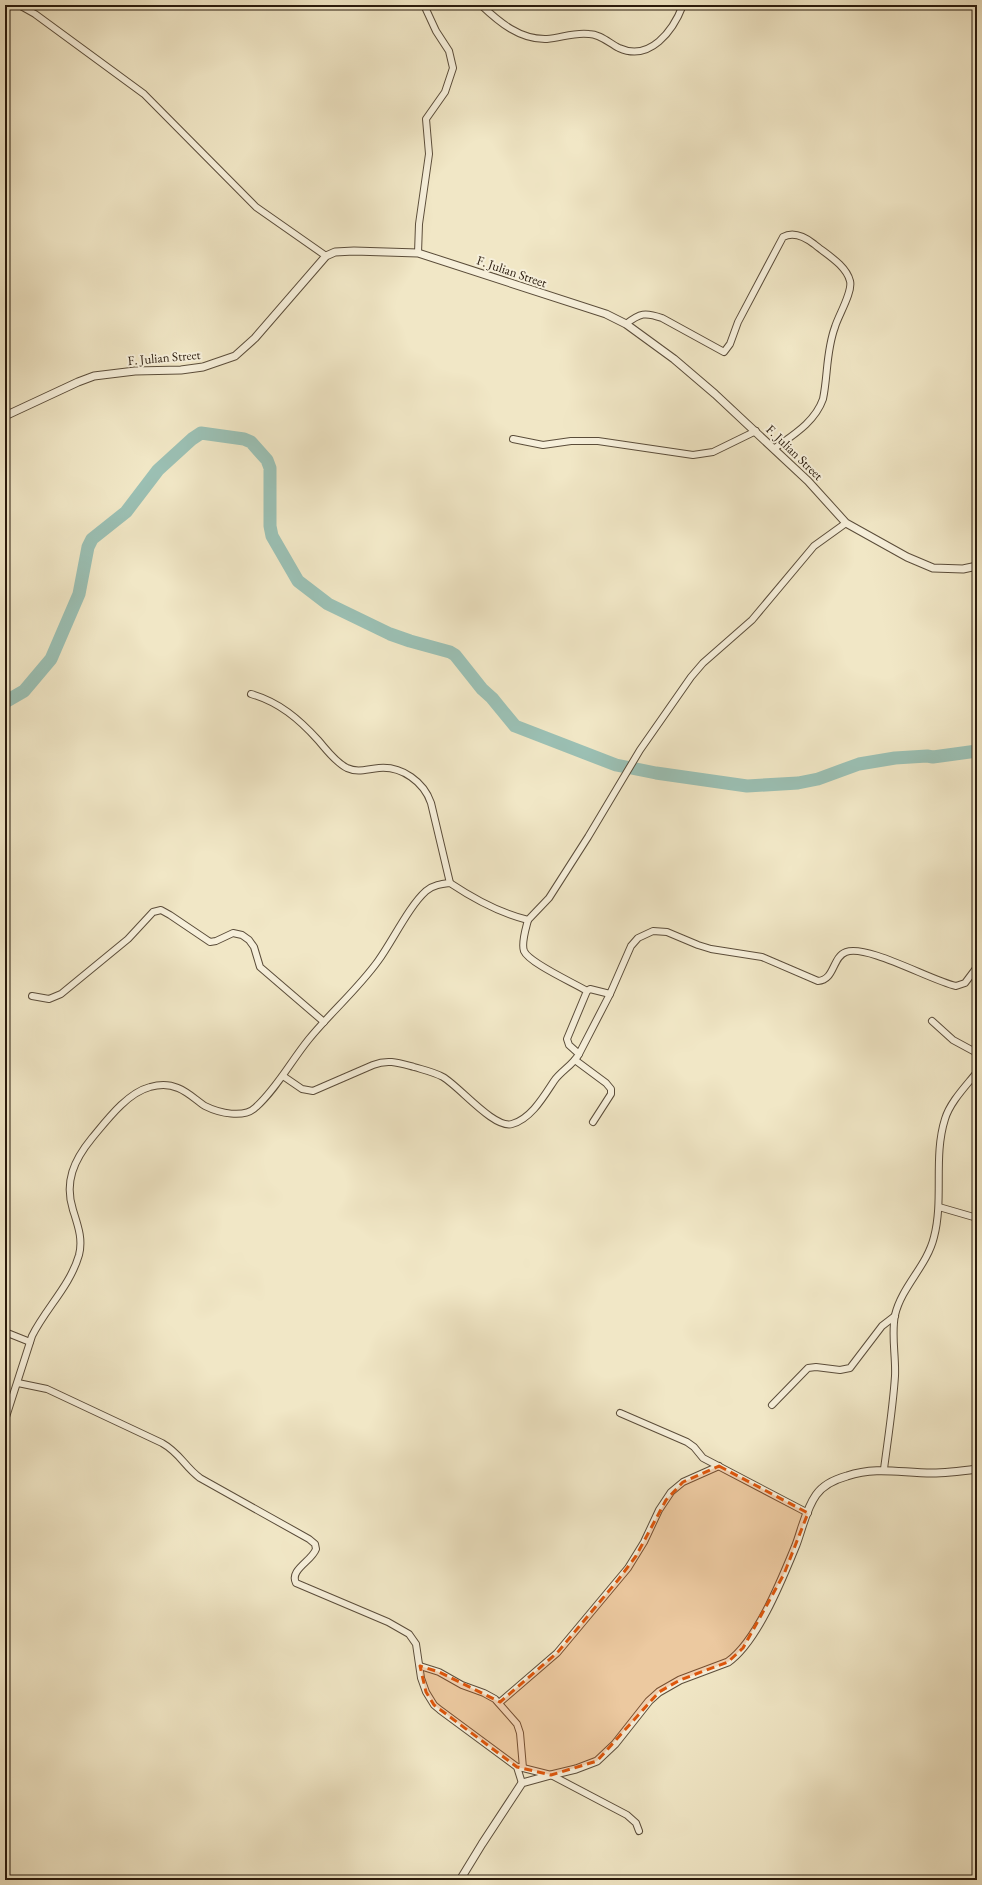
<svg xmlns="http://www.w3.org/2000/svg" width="982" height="1885" viewBox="0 0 982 1885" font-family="'EB Garamond',serif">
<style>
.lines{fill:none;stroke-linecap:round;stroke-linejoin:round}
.river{stroke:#9bc0b4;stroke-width:13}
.minor-casing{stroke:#5b4d3a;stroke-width:8}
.tertiary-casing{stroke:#5b4d3a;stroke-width:9}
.minor{stroke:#f6efda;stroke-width:6}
.tertiary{stroke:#f6efda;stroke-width:7}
.marked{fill:#de560c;fill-opacity:0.2;stroke:#de560c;stroke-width:3;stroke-dasharray:8 5;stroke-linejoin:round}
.labels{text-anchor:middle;stroke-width:4;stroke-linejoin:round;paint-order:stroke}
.street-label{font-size:13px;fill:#291a0c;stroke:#f6efda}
</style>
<rect width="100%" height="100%" fill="#f1e7c6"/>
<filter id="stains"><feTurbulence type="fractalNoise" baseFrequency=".005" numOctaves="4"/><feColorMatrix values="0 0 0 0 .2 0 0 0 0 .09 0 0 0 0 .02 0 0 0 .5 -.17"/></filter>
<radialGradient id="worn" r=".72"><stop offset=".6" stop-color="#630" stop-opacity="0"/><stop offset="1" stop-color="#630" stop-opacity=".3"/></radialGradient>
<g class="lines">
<path class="river" d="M5,702L24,691L51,659L79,594L88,547L92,539L126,512L158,470L192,439L201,433L244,439L251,442L267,460L270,468V526L272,536L298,581L328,604L390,634L410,641L450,652L455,655L482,689L492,698L515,726L616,765L656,773L747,786L798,783L818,779L859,764L895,758L927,756L933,757L977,751"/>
<defs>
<g id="minor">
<path d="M19,5L35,14L144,94L256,207L326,256"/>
<path d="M481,5C499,22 520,40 547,39C561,38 574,32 589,34C600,34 609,43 619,48C650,62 673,31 683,5"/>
<path d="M418,253L419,224L429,154L426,119L445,92L453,68L449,51L436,31L424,5"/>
<path d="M626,324C640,313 645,312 662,318L724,352L730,344L738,322L783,237C794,231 805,237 814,244C826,254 846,265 850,281C853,292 838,316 835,327C826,351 828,375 823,399C815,422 793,435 775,448"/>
<path d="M513,439L543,445L571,441H598L693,455L713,452L756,431"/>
<path d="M251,694C279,702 299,719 318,740C326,749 335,762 347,768C358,773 367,769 379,768C402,766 424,782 431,803L450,883"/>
<path d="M587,991L590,989L610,994"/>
<path d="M32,996L49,999L61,994L128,939L153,912L161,910L170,915L210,942L216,941L233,933L242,935L249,940L254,947L260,967L324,1022"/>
<path d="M932,1021L953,1040L977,1053"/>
<path d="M579,1054L610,994L631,946L638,938L653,931L667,932L698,945L711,949L762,957L818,981C835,980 832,957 846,952C867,944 932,981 956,986L965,983L977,967"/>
<path d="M575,1060L606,1083L611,1089V1094L593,1122"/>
<path d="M283,1076L302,1089L313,1091L373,1065C388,1059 399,1063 414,1067C424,1070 434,1072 443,1077C460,1087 494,1129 512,1124C531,1119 544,1096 554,1081C561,1071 573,1065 579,1054L569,1045L567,1039L587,991C574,983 529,963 524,951C521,943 526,928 528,920"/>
<path d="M939,1207L977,1218"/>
<path d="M5,1332L30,1342"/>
<path d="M18,1383L47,1389L162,1443C180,1453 184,1466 200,1478L309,1539L315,1544L316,1549C312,1561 289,1570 296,1583L388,1622L409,1634L416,1644L421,1678L426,1692L434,1705L440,1710L517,1767L522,1783"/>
<path d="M772,1405L808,1368L816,1367L840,1370L850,1368L882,1326L895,1316"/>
<path d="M620,1413L687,1442L694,1447L703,1458L808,1513"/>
<path d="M5,1420L32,1336C46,1308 70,1286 79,1255C83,1239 78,1226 73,1210C64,1182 74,1160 92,1138C107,1120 127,1093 150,1087C160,1084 169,1084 178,1088C188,1092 196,1100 205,1106C219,1113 244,1119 256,1107C277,1088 291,1061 309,1039C331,1012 357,990 378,961C392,942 409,906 426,891C433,885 442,884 450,883C474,899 499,913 528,920L549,898L588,837L640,750L691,677L703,663L752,620L814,546L846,523"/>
<path d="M884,1469C888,1438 893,1407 895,1376C896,1356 891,1335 895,1315C902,1286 927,1266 934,1237C944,1199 933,1157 945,1119C950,1102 966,1086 977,1072"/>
<path d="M420,1666L439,1672L462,1685L484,1693L495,1699L517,1724L520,1733L523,1768"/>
<path d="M499,1703L557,1653L628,1568L644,1542L659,1510L671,1492L683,1482L719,1466"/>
<path d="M519,1767L551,1775L627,1815L636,1823L639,1831"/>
</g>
<g id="tertiary">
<path d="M5,416L78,382L94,376L135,371L181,370L203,367L235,356L255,338L326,256L335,252L354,251L418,253L606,314L626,324L674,359L715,394L808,481L846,523L907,557L933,568L963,569L977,566"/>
<path d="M460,1880L482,1844L522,1783L551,1775L576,1769L597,1761L615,1744L649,1701L659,1692L680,1680L728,1662C757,1642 782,1579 796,1545C802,1529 806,1509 816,1495C823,1485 836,1479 847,1476C877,1466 901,1473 932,1473C947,1473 962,1471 977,1469"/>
</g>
</defs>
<use href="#minor" class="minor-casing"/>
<use href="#tertiary" class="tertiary-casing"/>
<use href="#minor" class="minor"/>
<use href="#tertiary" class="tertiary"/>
</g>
<path class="marked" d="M719,1466L808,1513L784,1574L743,1648L728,1662L680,1680L659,1692L597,1761L551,1775L517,1767L434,1705L426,1692L420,1666L439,1672L500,1702L557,1653L618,1580L636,1556L666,1500L683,1482Z"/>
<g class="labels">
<g class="street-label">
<text transform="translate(512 271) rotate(19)" y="5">F. Julian Street</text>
<text transform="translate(164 357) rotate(-5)" y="5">F. Julian Street</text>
<text transform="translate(795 452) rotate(44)" y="5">F. Julian Street</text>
</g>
</g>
<rect width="982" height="1885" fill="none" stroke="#f1e7c6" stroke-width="20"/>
<rect x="6" y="6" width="970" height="1873" fill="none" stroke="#291a0c" stroke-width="2"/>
<rect x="10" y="10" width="962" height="1865" fill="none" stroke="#291a0c"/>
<rect width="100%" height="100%" filter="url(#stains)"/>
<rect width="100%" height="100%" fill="url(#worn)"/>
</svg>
